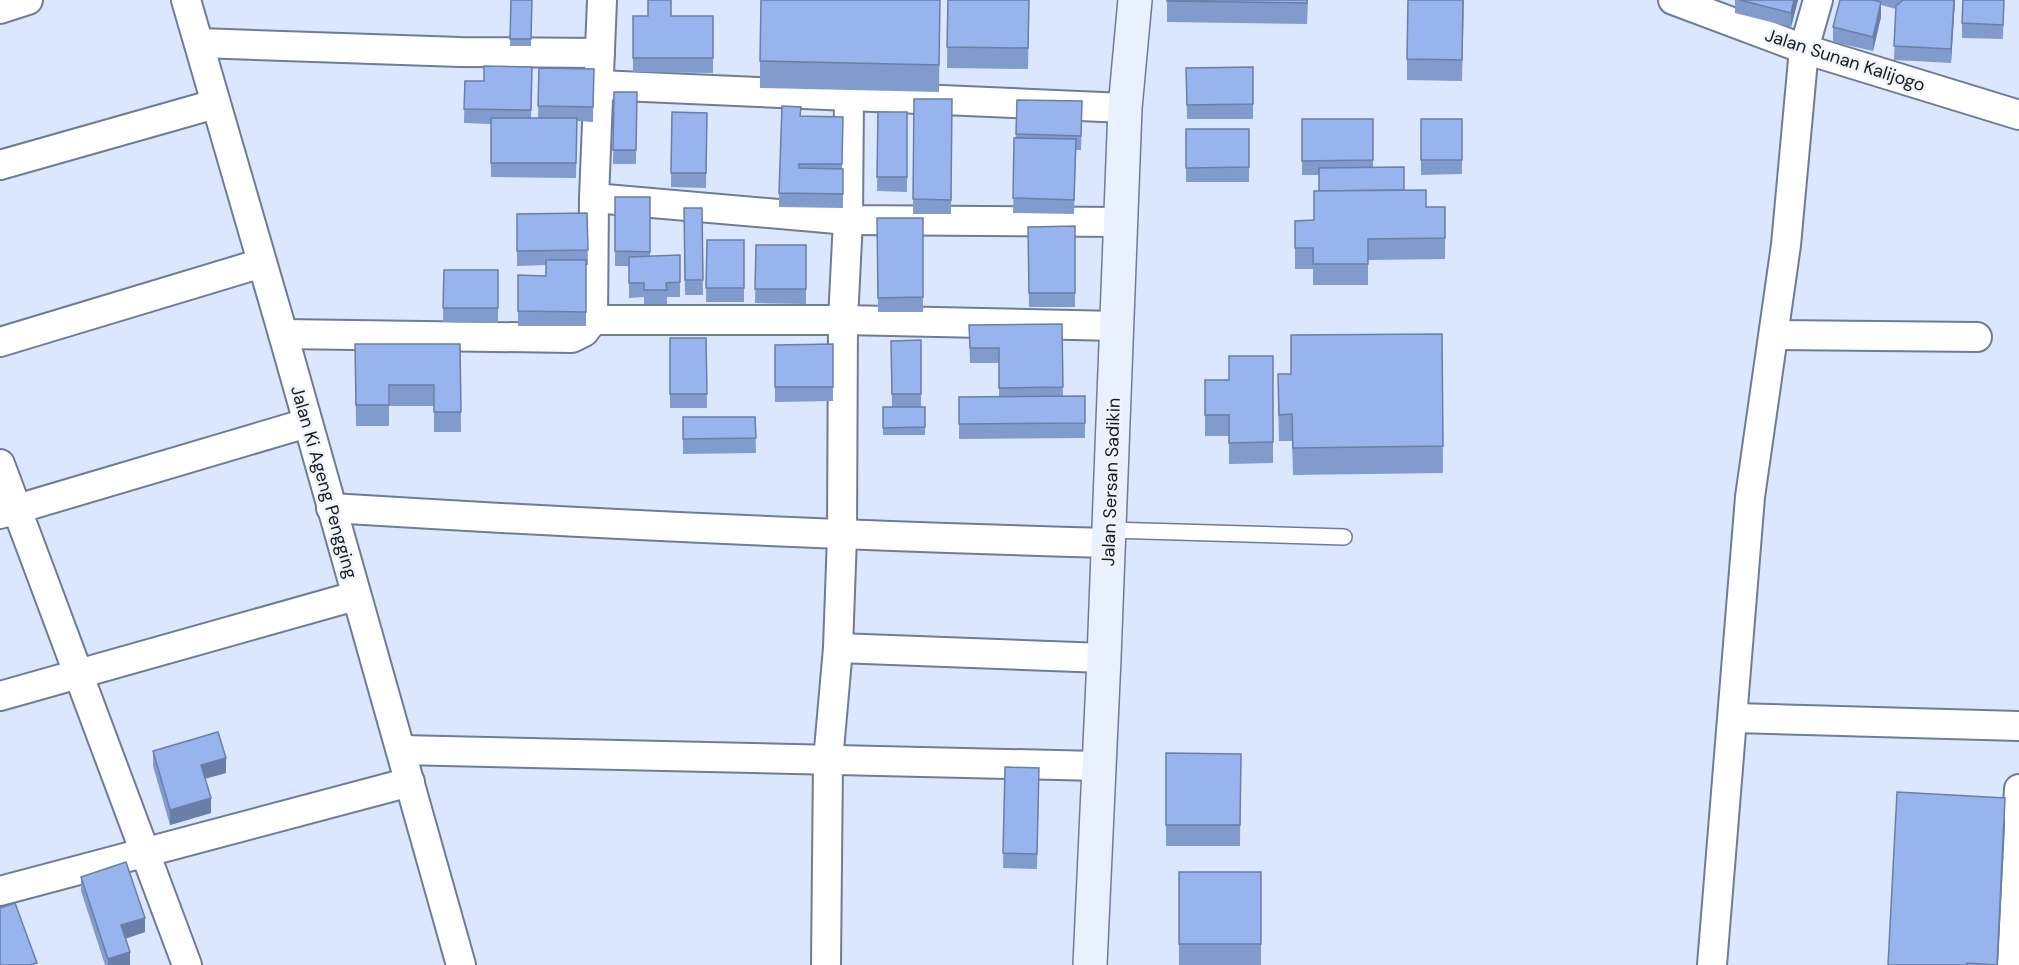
<svg xmlns="http://www.w3.org/2000/svg" width="2019" height="965" viewBox="0 0 2019 965" font-family="'DM Sans',sans-serif">
<style>
.lines{fill:none;stroke-linecap:round;stroke-linejoin:round}
.service-casing{stroke:#6e7c96;stroke-width:18}
.minor-casing{stroke:#6e7c96;stroke-width:32}
.secondary-casing{stroke:#6e7c96;stroke-width:36}
.service{stroke:#fff;stroke-width:15}
.minor{stroke:#fff;stroke-width:28}
.secondary{stroke:#e9f0fe;stroke-width:33}
.wall{fill:#829bcd}
.shaded-wall{fill:#6a7ea7}
.building{fill:#97b4ee;stroke:#6a7ea7;stroke-width:1.5}
.labels{text-anchor:middle;stroke-width:5;stroke-linejoin:round;paint-order:stroke}
.street-label{font-size:18px;fill:#161b25;stroke:#f0f4f9}
</style>
<rect width="100%" height="100%" fill="#dbe7fe"/>
<g class="lines">
<defs>
<path id="service" d="M1109,530L1344,537"/>
<g id="minor">
<path d="M186,0L283,334L461,965"/>
<path d="M1673,0L1804,49L2019,115"/>
<path d="M0,9L28,0"/>
<path d="M199,43L460,52L600,53"/>
<path d="M598,85L1125,108"/>
<path d="M0,165L215,104"/>
<path d="M594,198L848,220L1121,222"/>
<path d="M593,320H843L1117,326"/>
<path d="M283,334L572,338L584,332L593,320L594,198L602,0"/>
<path d="M1774,335L1977,337"/>
<path d="M0,342L262,263"/>
<path d="M0,464L187,965"/>
<path d="M331,508C590,524 849,536 1108,543"/>
<path d="M0,514L307,423"/>
<path d="M838,648L1104,658"/>
<path d="M0,696L355,596"/>
<path d="M1734,718L2019,726"/>
<path d="M401,750L1098,766"/>
<path d="M0,891L410,782"/>
<path d="M826,965L828,761L838,648L842,536L843,320L848,220L849,96"/>
<path d="M1712,965L1750,497L1786,245L1804,49L1818,0"/>
<path d="M2008,965L2019,789"/>
</g>
<path id="secondary" d="M1090,965L1104,658L1125,108L1135,0"/>
</defs>
<use href="#service" class="service-casing"/>
<use href="#minor" class="minor-casing"/>
<use href="#secondary" class="secondary-casing"/>
<use href="#service" class="service"/>
<use href="#minor" class="minor"/>
<use href="#secondary" class="secondary"/>
</g>
<g class="wall">
<path d="M511,0H532L531,46H510Z"/>
<path d="M940,0L939,92L760,88V61Z"/>
<path d="M948,0H1029L1028,69L947,68Z"/>
<path d="M1167,0H1308L1307,24L1167,22Z"/>
<path d="M1464,0L1462,81L1407,80V59Z"/>
<path d="M1735,0H1798L1791,27L1735,13Z"/>
<path d="M1840,0H1955L1951,63L1894,60L1896,9L1881,5V17L1873,51L1833,42V27Z"/>
<path d="M2004,0L2003,39L1962,38V23Z"/>
<path d="M633,16H713V73L633,72Z"/>
<path d="M532,67L531,118H538L539,68L594,69L593,122L577,121L576,178L491,177V124L464,123L465,81H484Z"/>
<path d="M1253,67V119H1187L1186,68Z"/>
<path d="M614,92H637L636,164H613Z"/>
<path d="M914,99H952L951,214H913Z"/>
<path d="M1017,100L1082,116L1081,150H1076L1074,214L1013,213Z"/>
<path d="M672,112L707,113L706,188L671,187Z"/>
<path d="M878,112H907V192L877,191Z"/>
<path d="M801,116L843,117L842,169H843V208L779,207V193Z"/>
<path d="M1302,119H1373V167L1426,207H1445V259L1368,260V285H1313V269H1295V221L1314,220L1319,191V175H1302Z"/>
<path d="M1421,119H1462V174L1421,175Z"/>
<rect x="1186" y="129" width="63" height="53"/>
<path d="M615,197H650V256L680,255V297H667V304H644V297L629,298V266H615Z"/>
<path d="M684,208H702L703,295H685Z"/>
<path d="M587,213L588,265H586V326H518V275L546,276V265L517,266V214Z"/>
<path d="M877,218H923V312H878Z"/>
<path d="M1075,226V307H1029L1028,227Z"/>
<path d="M707,240H744V302H706Z"/>
<path d="M756,245H806V304L755,303Z"/>
<path d="M444,270H498V323L443,322Z"/>
<path d="M1062,324L1063,396H1085V438L959,439V397H999V363H970L969,325Z"/>
<path d="M1442,334L1443,473L1293,475L1292,441H1279L1278,401L1291,374Z"/>
<path d="M670,338H706L707,408H670Z"/>
<path d="M921,340V407H925V435H883V407H892L891,341Z"/>
<path d="M355,344H460L461,432H434V406H389V426H356Z"/>
<path d="M833,344V401L775,402V345Z"/>
<path d="M1273,356V463L1229,464V436H1205V380H1229Z"/>
<path d="M683,417H755L756,453L683,454Z"/>
<path d="M153,751L226,773L205,778L211,813L170,825L153,766Z"/>
<path d="M1166,753L1241,754L1240,846H1166Z"/>
<path d="M1005,767L1039,782L1037,869L1003,868Z"/>
<path d="M2005,824L1998,965H1888Z"/>
<rect x="1179" y="872" width="82" height="93"/>
<path d="M81,877L145,932L125,939L130,965H105L81,891Z"/>
</g>
<g class="shaded-wall">
<path d="M1794,0H1798L1791,27V13Z"/>
<path d="M1954,0H1955L1951,63V49Z"/>
<path d="M1881,2V17L1873,51V37Z"/>
<path d="M226,758V773L201,780V765Z"/>
<path d="M211,798V813L170,825V810Z"/>
<path d="M2005,798V824L1998,965H1997Z"/>
<path d="M145,918V932L121,940V925Z"/>
<path d="M130,952V965H108V959Z"/>
</g>
<g class="building">
<path d="M511,0H532L531,39H510Z"/>
<path d="M648,0H671V16H713V58H633V16H648Z"/>
<path d="M761,0H940L939,65L760,61Z"/>
<path d="M948,0H1029L1028,48L947,47Z"/>
<path d="M1167,0H1307V3L1167,1Z"/>
<path d="M1408,0H1463L1462,60L1407,59Z"/>
<path d="M1740,0H1794L1791,13Z"/>
<path d="M1840,0H1873L1881,2L1873,37L1833,27Z"/>
<path d="M1903,0H1954L1951,49L1894,46L1896,6Z"/>
<path d="M1963,0H2004L2003,25L1962,23Z"/>
<path d="M484,66L532,67L531,110L464,109L465,81H484Z"/>
<path d="M1253,67V104L1187,105L1186,68Z"/>
<path d="M539,68L594,69L593,107L538,106Z"/>
<path d="M614,92H637L636,150H613Z"/>
<path d="M914,99H952L951,200L913,199Z"/>
<path d="M1017,100L1082,101L1081,136L1016,134Z"/>
<path d="M782,106L801,107L800,116L843,117L842,164H799V168L843,169V194L779,193Z"/>
<path d="M672,112L707,113L706,173H671Z"/>
<path d="M878,112H907V177H877Z"/>
<path d="M491,118H577L576,163H491Z"/>
<path d="M1302,119H1373V160L1302,161Z"/>
<rect x="1421" y="119" width="41" height="41"/>
<path d="M1186,129H1249V167L1186,168Z"/>
<path d="M1014,138L1076,139L1074,200L1013,198Z"/>
<path d="M1404,167V190L1319,191V168Z"/>
<path d="M1426,190V207H1445V238L1368,239V264H1313V248H1295V221L1314,220V191Z"/>
<path d="M615,197H650V252L615,251Z"/>
<path d="M684,208H702L703,280H685Z"/>
<path d="M587,213L588,250L517,251V214Z"/>
<path d="M877,218H923V297L878,298Z"/>
<path d="M1075,226V293H1029L1028,227Z"/>
<path d="M707,240H744V288H706Z"/>
<path d="M756,245H806V289H755Z"/>
<path d="M680,255V282L666,283L667,290H644V283H629V257Z"/>
<path d="M546,260H586V312L518,311V275L546,276Z"/>
<path d="M444,270H498V308H443Z"/>
<path d="M1062,324L1063,387L999,388V348H970L969,325Z"/>
<path d="M1442,334L1443,446L1293,448L1292,414L1279,415L1278,374H1291V335Z"/>
<path d="M670,338H706L707,394H670Z"/>
<path d="M921,340V394H892L891,341Z"/>
<path d="M355,344H460L461,412H434V385H389V405H356Z"/>
<path d="M833,344V387H775V345Z"/>
<path d="M1229,356H1273V442L1229,443V415H1205V380H1229Z"/>
<path d="M1085,396V423L959,424V397Z"/>
<path d="M883,407H925V427L883,428Z"/>
<path d="M683,417H755L756,438L683,439Z"/>
<path d="M218,732L226,758L201,765L211,798L170,810L153,751Z"/>
<path d="M1166,753L1241,754L1240,825H1166Z"/>
<path d="M1005,767L1039,768L1037,854L1003,853Z"/>
<path d="M1897,792L2005,798L1997,965L1967,963V965H1888Z"/>
<path d="M126,862L145,918L121,925L130,952L108,959L81,877Z"/>
<rect x="1179" y="872" width="82" height="72"/>
<path d="M15,903L37,963L30,965H0V908Z"/>
</g>
<g class="labels">
<g class="street-label">
<text transform="translate(1845 60) rotate(18)" y="6">Jalan Sunan Kalijogo</text>
<text transform="translate(324 482) rotate(74)" y="6">Jalan Ki Ageng Pengging</text>
<text transform="translate(1111 482) rotate(-88)" y="6">Jalan Sersan Sadikin</text>
</g>
</g>
</svg>
